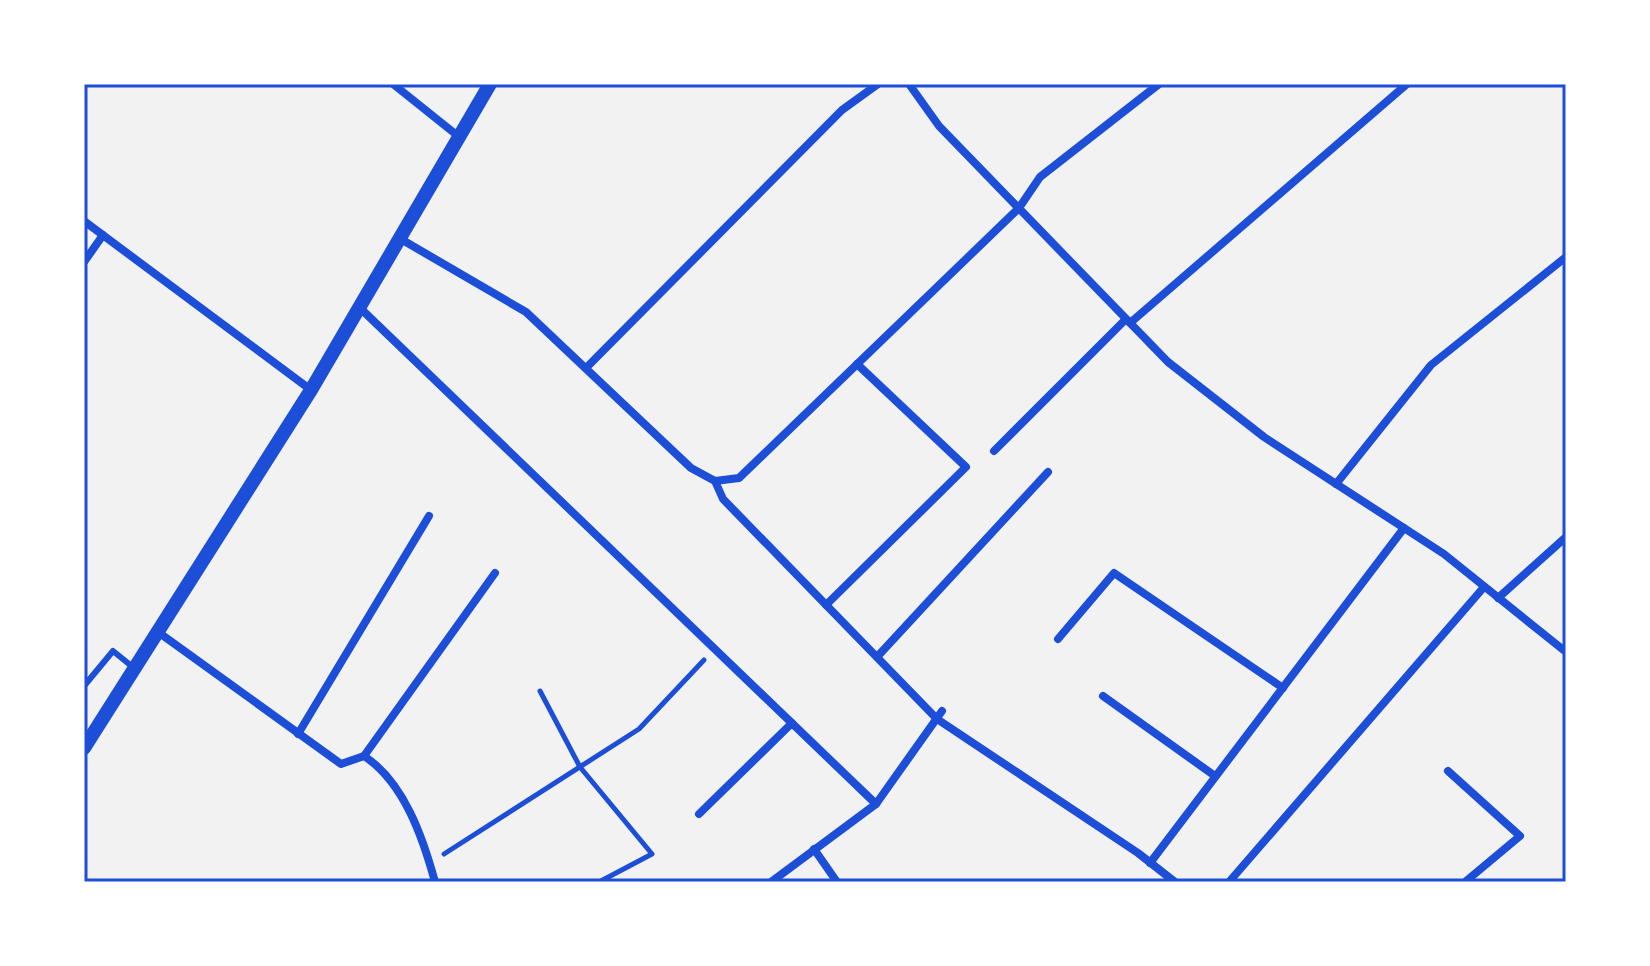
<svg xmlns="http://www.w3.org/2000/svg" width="1650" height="966" viewBox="0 0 1650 966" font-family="'DM Sans',sans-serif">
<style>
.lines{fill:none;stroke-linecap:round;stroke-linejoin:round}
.path{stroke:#1d4ed8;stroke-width:5}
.service{stroke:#1d4ed8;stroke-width:6}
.minor{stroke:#1d4ed8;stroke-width:8}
.tertiary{stroke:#1d4ed8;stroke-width:14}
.neatline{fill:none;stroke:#1d4ed8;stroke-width:3}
</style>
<rect width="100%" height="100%" fill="#f2f2f2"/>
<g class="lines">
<g class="path">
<path d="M540,691L580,767L652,854L599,882"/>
<path d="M444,854L639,729L704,660"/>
</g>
<path class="service" d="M84,686L113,651L134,668"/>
<g class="minor">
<path d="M393,84L458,136"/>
<path d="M909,84L939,126L1168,362L1264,437L1444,554L1566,652"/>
<path d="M84,221L311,390"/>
<path d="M399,238L526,312L691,468L715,481L739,478L1019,208L1040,177L1159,84"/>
<path d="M84,262L103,235"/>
<path d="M359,307L876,804"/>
<path d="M1130,323L1407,84"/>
<path d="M586,368L842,110L878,84"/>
<path d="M994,451L1126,319"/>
<path d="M715,481L723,499L937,719L1138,853L1175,882"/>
<path d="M1336,484L1431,365L1566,257"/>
<path d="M1498,598L1566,537"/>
<path d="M826,605L966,467L857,364"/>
<path d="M158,632L341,764L364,756C404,782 423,838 435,882"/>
<path d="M1058,639L1114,573L1283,688"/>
<path d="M877,657L1048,472"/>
<path d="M1103,696L1215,776"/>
<path d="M298,734L429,516"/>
<path d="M364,756L495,573"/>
<path d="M1448,771L1520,836L1465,882"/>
<path d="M699,814L792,723"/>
<path d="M814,849L837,882"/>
<path d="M1150,863L1404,528"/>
<path d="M771,882L876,804L942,711"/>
<path d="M1229,882L1484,587"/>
</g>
<path class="tertiary" d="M84,748L311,390L490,84"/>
</g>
<rect width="1650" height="966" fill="none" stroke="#ffffff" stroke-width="172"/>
<rect x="86" y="86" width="1478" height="794" class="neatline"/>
</svg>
